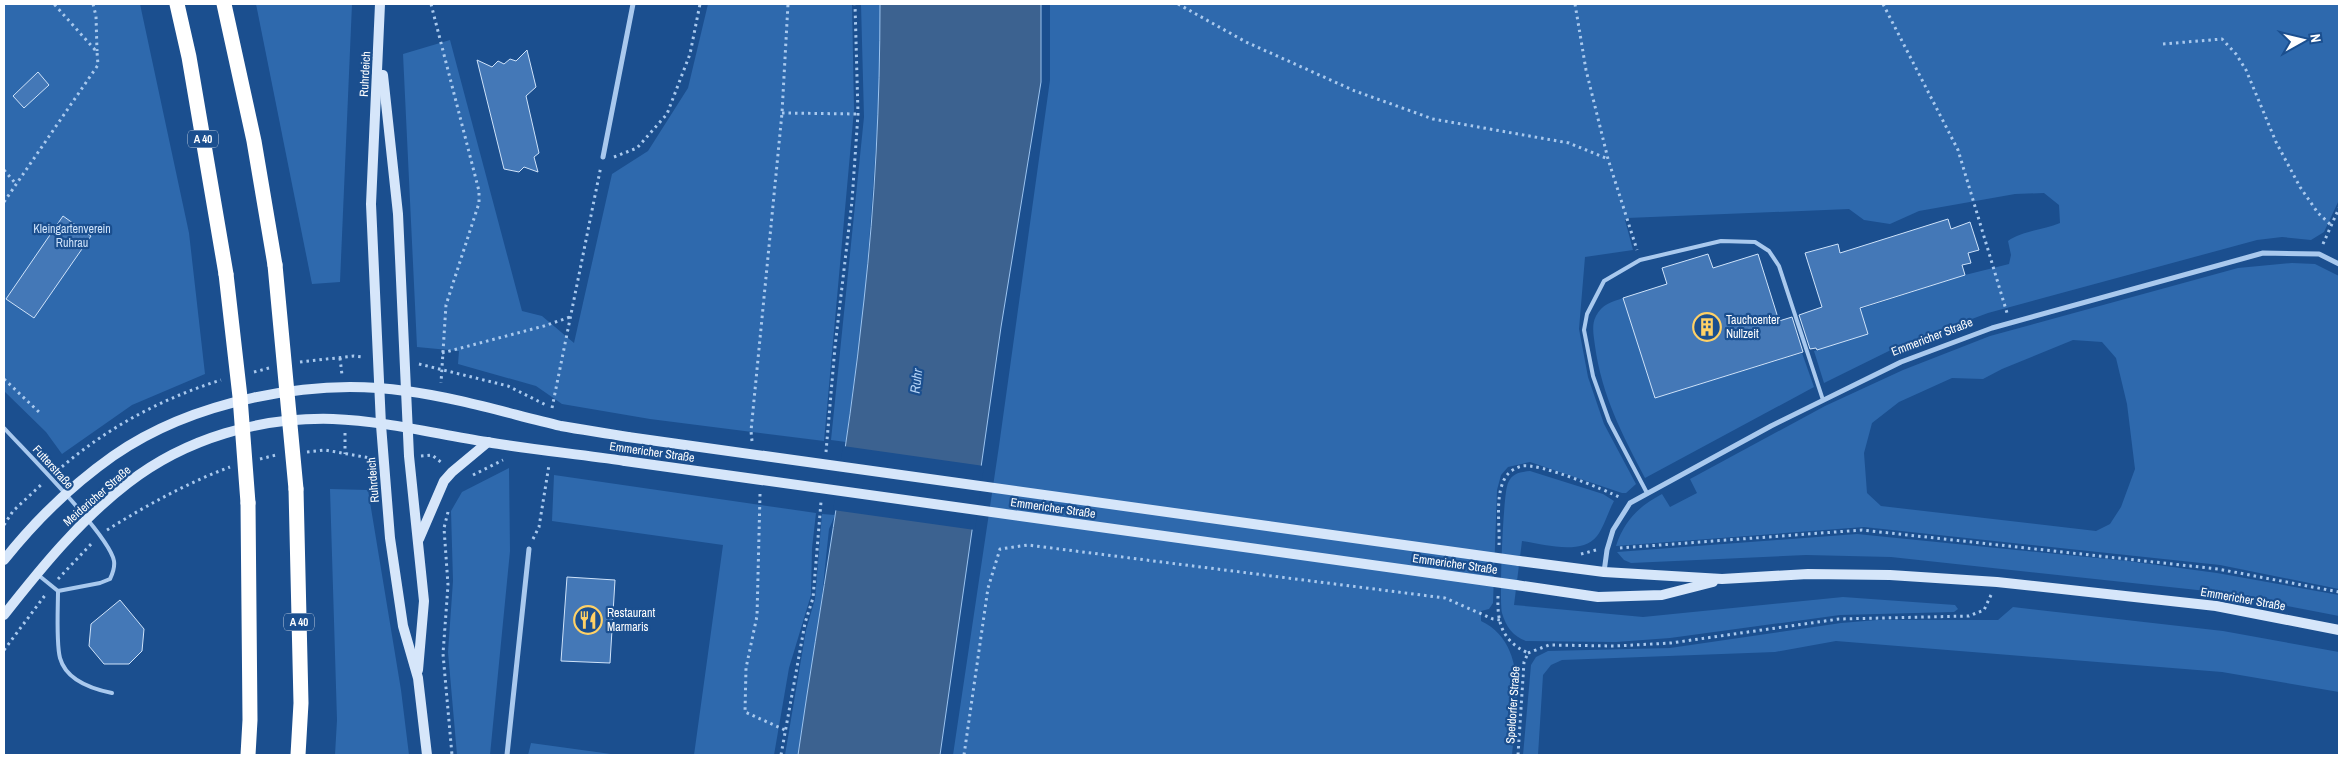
<svg xmlns="http://www.w3.org/2000/svg" width="2343" height="759" viewBox="0 0 2343 759" font-family="'Archivo Narrow',sans-serif">
<style>
.green{fill:#2e69ad;fill-rule:evenodd}
.water{fill:#3c6290;stroke:#9cc4f0}
.pier{fill:#1b4f8f}
.building{fill:#4478b7;stroke:#cfe3fa}
.lines{fill:none;stroke-linecap:round;stroke-linejoin:round}
.path{stroke:#a9c9ee;stroke-width:3;stroke-dasharray:2.5 4;stroke-linecap:butt}
.service{stroke:#a9c9ee;stroke-width:4}
.minor{stroke:#a9c9ee;stroke-width:5}
.secondary{stroke:#d6e6fa;stroke-width:10}
.motorway{stroke:#fff;stroke-width:15}
.secondary-bridge{stroke:#d6e6fa;stroke-width:10}
.motorway-bridge{stroke:#fff;stroke-width:15}
.labels{text-anchor:middle;stroke-width:4.5;stroke-linejoin:round;paint-order:stroke}
.shield{fill:#1b4f8f;stroke:#bbcadd;stroke-width:1}
.shield-label{font-size:11px;font-weight:bold;fill:#fff}
.street-label{font-size:12px;fill:#fff;stroke:#1b4f8f}
.park-label{font-size:12px;fill:#cfe3fa;stroke:#1b4f8f}
.poi-label{font-size:12px;fill:#fff;stroke:#1b4f8f;text-anchor:start}
.water-label{font-size:14px;font-style:italic;fill:#b5d3f5;stroke:#1b4f8f}
</style>
<rect width="100%" height="100%" fill="#1b4f8f"/>
<g class="green">
<path d="M4,4H140L189,233L205,374L132,405L62,454L46,432L4,391Z"/>
<path d="M256,4H352L340,282L312,284Z"/>
<path d="M708,4H852L854,110L824,441L650,419L562,404L536,386L458,364L459,351L417,347L403,54L450,40L522,311L542,316L574,343L612,174L648,151L688,88Z"/>
<path d="M861,4H880V89L865,299L846,442L831,440L864,117Z"/>
<path d="M1050,4H2339V200L2324,232L2311,240L2282,237L2257,240L1988,313L1899,346L1824,383L1814,351L1868,334L1860,309L1965,275L2009,264L2011,255L2008,241C2022,231 2043,230 2060,223L2059,205L2044,193L2015,194L1919,211L1890,224L1864,220L1849,209L1627,218L1625,220L1633,250L1585,257L1579,329L1588,377L1604,424L1636,484L1626,493H1622L1530,462L1508,467L1501,475L1497,490L1493,603L1489,609L1481,611V621C1530,644 1516,712 1512,755H953L999,446L1050,80Z"/>
<path d="M2292,263L2315,264L2339,276V589L2220,565L1864,527L1616,546C1624,521 1639,506 1662,494L1670,507L1697,493L1690,479L1825,406L1903,370L1990,336L2238,268ZM2073,340L2102,342L2116,358L2127,404L2135,469L2121,507L2110,524L2096,531L1881,506L1867,493L1864,453L1872,423L1899,402L1952,378L1983,379L2002,369Z"/>
<path d="M1623,298L1655,398L1802,353L1814,387L1645,478C1622,434 1602,396 1595,346C1594,337 1591,325 1596,316C1602,304 1612,302 1623,298Z"/>
<path d="M509,468L510,551L490,755H457L448,652L453,581L451,511L462,492Z"/>
<path d="M1530,471L1603,494L1614,501C1608,512 1604,527 1597,536C1581,556 1543,544 1522,541L1514,605L1643,617L1843,597L1955,605L1958,609L1954,612L1840,615L1670,638L1616,642L1526,641C1513,636 1506,627 1502,613C1499,601 1503,493 1508,483C1512,473 1520,472 1530,471Z"/>
<path d="M554,475L816,513L812,548L811,595L789,668L774,755H694L723,545L552,521Z"/>
<path d="M330,489L368,490L401,690L409,755H335L337,720Z"/>
<path d="M822,514L835,515L829,529L821,605L798,755H785L806,630L815,599Z"/>
<path d="M1857,534L2128,561L2217,573L2339,595V616L2216,592L1891,557L1806,555L1631,563L1624,560L1617,552Z"/>
<path d="M2013,607L2223,631L2339,652V692L2222,672L1836,641L1775,652L1562,660L1551,665L1543,675L1538,755H1523L1531,665L1536,657L1548,651L1670,648L1841,623L1877,620H1998Z"/>
<path d="M531,743L611,754L621,755H528Z"/>
</g>
<path class="water" d="M880,4H1041V82L1001,327L940,755H798C820,603 848,452 864,300C875,202 880,102 880,4Z"/>
<path class="pier" d="M843,446L984,466L975,530L833,510Z"/>
<g class="building">
<path d="M527,50L536,87L526,96L539,153L534,157L538,172L524,167L519,172L504,169L477,60L492,67L498,61L504,64L510,59L516,61Z"/>
<path d="M38,72L49,85L24,108L13,96Z"/>
<path d="M63,216L91,236L34,318L6,299Z"/>
<path d="M1948,219L1951,229L1970,222L1979,250L1968,253L1971,263L1962,265L1965,275L1860,308L1868,334L1817,350L1816,348L1810,349L1799,315L1822,307L1805,253L1838,244L1840,253Z"/>
<path d="M1708,254L1713,268L1758,254L1779,321L1792,317L1803,352L1655,398L1623,298L1667,284L1662,268Z"/>
<path d="M567,577L615,580L610,663L561,661Z"/>
<path d="M120,600L144,629L142,651L129,664H104L89,646L91,624Z"/>
</g>
<g class="lines">
<g class="path">
<path d="M93,4L96,16L97,51"/>
<path d="M431,4L479,191V203L446,305L441,383"/>
<path d="M1178,4L1246,42L1355,91L1433,119L1569,143L1608,159"/>
<path d="M1575,4L1586,70L1608,159L1637,250"/>
<path d="M1883,4L1958,150L2007,313"/>
<path d="M2163,44L2222,39L2236,54L2246,70L2276,142L2300,187L2318,213L2331,225"/>
<path d="M782,113L858,114"/>
<path d="M614,157L637,148L667,114L690,54L700,4"/>
<path d="M4,170L16,184"/>
<path d="M4,202L98,65L97,52L54,4"/>
<path d="M2323,244L2339,208"/>
<path d="M442,353L544,326L570,317"/>
<path d="M340,358L342,375"/>
<path d="M300,362L354,356L363,357"/>
<path d="M419,364L508,386L548,406"/>
<path d="M254,372L269,368"/>
<path d="M4,379L40,413"/>
<path d="M552,408L601,166"/>
<path d="M345,433V454"/>
<path d="M752,441L751,431L782,113L788,4"/>
<path d="M307,452L325,450L370,458"/>
<path d="M826,452L835,347L852,201L858,114L855,4"/>
<path d="M421,456L432,455L442,463"/>
<path d="M260,459L276,455"/>
<path d="M57,471C105,429 160,399 221,380"/>
<path d="M473,475L503,460"/>
<path d="M760,494L757,616L746,668L745,712L785,730"/>
<path d="M448,512L444,528L448,585L443,654L452,755"/>
<path d="M4,525L13,511L43,483"/>
<path d="M107,530C147,505 187,483 230,467"/>
<path d="M533,539L539,527L549,465"/>
<path d="M1499,545C1500,526 1495,498 1504,480C1507,473 1514,468 1522,466C1540,463 1603,489 1621,498"/>
<path d="M1620,548L1862,530L2218,569L2339,592"/>
<path d="M1581,554L1596,550"/>
<path d="M58,579L93,542"/>
<path d="M1498,596C1497,623 1502,641 1528,653"/>
<path d="M4,650L46,594"/>
<path d="M1528,653L1549,645L1615,646L1671,643L1839,619L1969,616L1984,610L1991,595"/>
<path d="M781,755L805,623L813,598L821,502"/>
<path d="M964,755L988,588L1000,549L1028,545L1445,598L1493,619L1500,620"/>
<path d="M1518,755L1524,662L1528,653"/>
</g>
<g class="service">
<path d="M4,428C25,451 110,536 114,561C115,568 113,573 110,579L100,583L58,591L37,574"/>
<path d="M1647,493L1609,421L1593,376L1584,330L1587,314L1604,281L1640,260L1721,241L1755,242L1769,251L1779,266L1823,400"/>
<path d="M58,591C58,607 56,643 60,658C66,680 92,689 112,693"/>
</g>
<g class="minor">
<path d="M603,157L633,4"/>
<path d="M1604,572L1607,550L1613,530L1630,503L1771,426L1901,362L1992,328L2263,253L2319,254L2339,264"/>
<path d="M507,755L529,549"/>
</g>
<g class="secondary">
<path d="M380,4L371,204L381,425L390,538L403,626L418,678L427,755"/>
<path d="M383,75L398,214L409,456L424,601L418,670"/>
<path d="M419,539L444,481L452,472L488,442"/>
<path d="M4,560C35,521 72,485 113,456C192,401 312,377 406,391C459,398 510,414 561,426C583,430 606,433 628,437"/>
<path d="M1519,561L1604,572L1722,579L1808,574L1890,575L1997,582L2216,606L2339,630"/>
<path d="M1516,585L1598,597L1662,595L1713,582"/>
<path d="M4,615C41,568 80,520 128,483C186,438 260,417 333,419C385,421 436,434 487,442C533,450 579,454 625,461"/>
</g>
<g class="motorway">
<path d="M177,4L189,57L226,274"/>
<path d="M224,4L254,141L275,265"/>
<path d="M296,489L301,703L298,755"/>
<path d="M248,503L250,720L248,755"/>
</g>
<g class="secondary-bridge">
<path d="M628,437L1519,561"/>
<path d="M625,461L1516,585"/>
</g>
<g class="motorway-bridge">
<path d="M275,265L296,489"/>
<path d="M226,274L240,397L248,503"/>
</g>
</g>
<defs>
<symbol id="building-ring" viewBox="-11 -11 22 22"><circle r="9.5" fill="#1b4f8f" stroke="#ffd166" stroke-width="1.5"/><path d="M-4-6H4V6H1V3H-1V6H-4ZM-2.5-4.3h1.7v1.8h-1.7ZM.8-4.3h1.7v1.8H.8ZM-2.5-1h1.7V.8h-1.7ZM.8-1h1.7V.8H.8Z" fill="#ffd166"/></symbol>
<symbol id="restaurant-ring" viewBox="-11 -11 22 22"><circle r="9.5" fill="#1b4f8f" stroke="#ffd166" stroke-width="1.5"/><path d="M-5-6h1v4h1v-4h1v4h1v-4h1v5L-1.5 .5V6h-2V.5L-5-1ZM5-6V6H3V1.5H1.5Q1.5-4 5-6Z" fill="#ffd166"/></symbol>
</defs>
<g fill-rule="evenodd">
<use href="#building-ring" x="1691" y="311" width="32" height="32"/>
<use href="#restaurant-ring" x="572" y="604" width="32" height="32"/>
</g>
<g class="labels">
<g class="shield">
<rect x="188" y="130.5" width="30" height="17" rx="4"/>
<rect x="284" y="613.5" width="30" height="17" rx="4"/>
</g>
<g class="shield-label">
<text x="203" y="143">A 40</text>
<text x="299" y="626">A 40</text>
</g>
<g class="street-label">
<text transform="translate(365 74) rotate(-87)" y="4">Ruhrdeich</text>
<text transform="translate(1932 337) rotate(-21)" y="4">Emmericher Straße</text>
<text transform="translate(652 452) rotate(8)" y="4">Emmericher Straße</text>
<text transform="translate(53 467) rotate(48)" y="4">Futterstraße</text>
<text transform="translate(373 480) rotate(-95)" y="4">Ruhrdeich</text>
<text transform="translate(97 496) rotate(-41)" y="4">Meidericher Straße</text>
<text transform="translate(1053 508) rotate(8)" y="4">Emmericher Straße</text>
<text transform="translate(1455 564) rotate(8)" y="4">Emmericher Straße</text>
<text transform="translate(2243 599) rotate(10)" y="4">Emmericher Straße</text>
<text transform="translate(1513 705) rotate(-86)" y="4">Speldorfer Straße</text>
</g>
<g class="park-label">
<text x="72" y="233">Kleingartenverein<tspan x="72" dy="14">Ruhrau</tspan></text>
</g>
<g class="poi-label">
<text x="1726" y="324">Tauchcenter<tspan x="1726" dy="14">Nullzeit</tspan></text>
<text x="607" y="617">Restaurant<tspan x="607" dy="14">Marmaris</tspan></text>
</g>
<g class="water-label">
<text transform="translate(916 381) rotate(-83)" y="5">Ruhr</text>
</g>
</g>
<rect width="2343" height="759" fill="none" stroke="#ffffff" stroke-width="10"/>
<g transform="translate(2303 40) rotate(82)" stroke="#1b4f8f" stroke-width="4" paint-order="stroke">
<path d="M0-4L9 19L0 12L-9 19Z" fill="#ffffff"/>
<text y="-8" font-size="14" font-weight="bold" text-anchor="middle" fill="#ffffff">N</text>
</g>
</svg>
